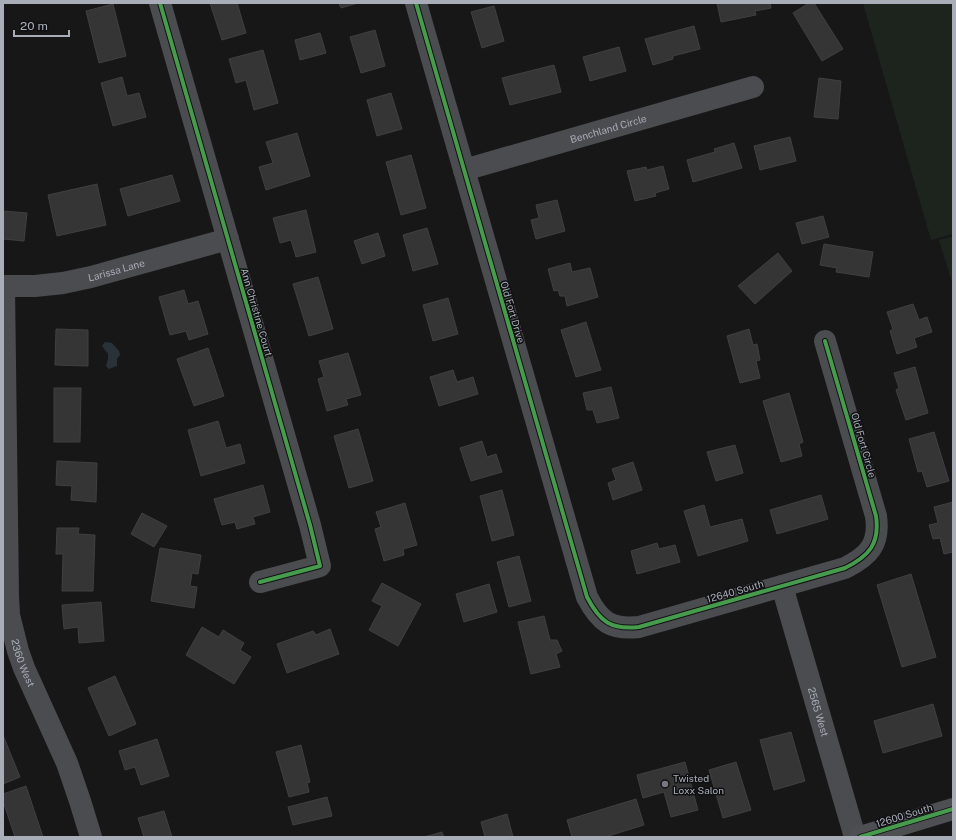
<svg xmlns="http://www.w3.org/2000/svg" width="956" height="840" viewBox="0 0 956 840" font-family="'Public Sans',sans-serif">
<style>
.green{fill:#1d241e}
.water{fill:#2a3239}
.building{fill:#353536;stroke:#3f4043}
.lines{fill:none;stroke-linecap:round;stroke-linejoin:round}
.minor{stroke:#4b4c50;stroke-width:22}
.major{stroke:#4d4f52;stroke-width:22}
.cycleway-casing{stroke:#111113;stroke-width:6}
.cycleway{stroke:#469c4c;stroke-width:4}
.poi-dot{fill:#757880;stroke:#111113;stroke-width:1.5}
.labels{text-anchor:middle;stroke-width:3;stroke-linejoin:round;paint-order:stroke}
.street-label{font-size:10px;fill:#a8adb8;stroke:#111113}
.poi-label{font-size:10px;fill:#a8adb8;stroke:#111113;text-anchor:start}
</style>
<rect width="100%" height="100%" fill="#171717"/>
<g class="green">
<path d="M863,3H953V234L931,240Z"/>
<path d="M953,236V286L939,240Z"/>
</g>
<path class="water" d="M105,342L112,343L119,351L120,355L117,359V366L109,369L106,366L108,359V354L102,346Z"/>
<g class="building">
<path d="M210,3H237L246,33L222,40Z"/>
<path d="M339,3H358L341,8Z"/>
<path d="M717,3H770L771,8L755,11L756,15L721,22Z"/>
<path d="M809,3H814L843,49L822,61L793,13Z"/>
<path d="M113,4L126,56L99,63L86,11Z"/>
<path d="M494,6L504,41L482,48L471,12Z"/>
<path d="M694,26L700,49L673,56V59L653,65L645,39Z"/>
<path d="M375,30L385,66L361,73L350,37Z"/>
<path d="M320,33L326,53L300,60L295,40Z"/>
<path d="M619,47L626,71L590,81L583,57Z"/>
<path d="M263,50L278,103L254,110L246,80L236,83L229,59Z"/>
<path d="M554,65L561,92L510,105L502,78Z"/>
<path d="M122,77L127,96L139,93L146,117L113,126L101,83Z"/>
<path d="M819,78L841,81L838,119L814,117Z"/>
<path d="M391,93L402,129L377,136L367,100Z"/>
<path d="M297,133L310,176L266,190L259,167L273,163L266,142Z"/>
<path d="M790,137L796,161L760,170L754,146Z"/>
<path d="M734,143L742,168L693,182L687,160L715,152L714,149Z"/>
<path d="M411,155L426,208L401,215L386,162Z"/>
<path d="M663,166L669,189L655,193L656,196L635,201L627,171L646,167L647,170Z"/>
<path d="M172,175L180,201L128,216L120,189Z"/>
<path d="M97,184L106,225L57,236L48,195Z"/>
<path d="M557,200L565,231L536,239L531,220L539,218L536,205Z"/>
<path d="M306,210L316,252L296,257L291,240L280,243L273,218Z"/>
<path d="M3,211L27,213L24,241L3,239Z"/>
<path d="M823,216L829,237L802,244L796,223Z"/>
<path d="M427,228L438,264L413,271L403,235Z"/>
<path d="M378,233L385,256L362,264L354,241Z"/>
<path d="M824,244L873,252L869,277L836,272L837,268L820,265Z"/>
<path d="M778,253L792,271L755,304L738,286Z"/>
<path d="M570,263L572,272L590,268L598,297L567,306L565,296H560L558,290L554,291L548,269Z"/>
<path d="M318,277L333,329L309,336L293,284Z"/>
<path d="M184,290L188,304L198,301L208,334L189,340L186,331L170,335L159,297Z"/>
<path d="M448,298L458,334L433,341L423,305Z"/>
<path d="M913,304L919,320L927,317L932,332L914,338L917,347L897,354L890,331L893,329L887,312Z"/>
<path d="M586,322L601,370L576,377L561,330Z"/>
<path d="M56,329L88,330V366L55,365Z"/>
<path d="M749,329L753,345L757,344L760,360L756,361L760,378L740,383L727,336Z"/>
<path d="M208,348L224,396L194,406L177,359Z"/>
<path d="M348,353L361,395L346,399L348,405L327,411L318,379L324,377L319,361Z"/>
<path d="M915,367L928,413L906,420L896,390L899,388L894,373Z"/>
<path d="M453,370L457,382L473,377L478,394L439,406L430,377Z"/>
<path d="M611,387L619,418L597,423L593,410H587L583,393Z"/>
<path d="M54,388H81L80,442H54Z"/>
<path d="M789,393L803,442L799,444L802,456L781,462L763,401Z"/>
<path d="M218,421L226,448L240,444L245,463L201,476L188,430Z"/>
<path d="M358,429L373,481L349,488L334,436Z"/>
<path d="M934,432L949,481L927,487L922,471L918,472L909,439Z"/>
<path d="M482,441L487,457L496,454L502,472L471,481L460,448Z"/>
<path d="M735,445L743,473L716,481L707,452Z"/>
<path d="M57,461L97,463L96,502L71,500L72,486L56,485Z"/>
<path d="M633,462L642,490L613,500L608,483L616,480L612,469Z"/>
<path d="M263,485L270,512L253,517L255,524L237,529L235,522L222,525L214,499Z"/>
<path d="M502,490L514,535L492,541L480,496Z"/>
<path d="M821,495L828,519L777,534L770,510Z"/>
<path d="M953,502V552L944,554L940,538L933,539L929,525L938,523L934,507Z"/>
<path d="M405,503L417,545L403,549L404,555L384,561L375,529L381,527L376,512Z"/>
<path d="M704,505L710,527L742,519L748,541L698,556L684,511Z"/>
<path d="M142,513L167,526L154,547L131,534Z"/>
<path d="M57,528H79L78,534L95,535L93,591H62L63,554H56Z"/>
<path d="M657,543L659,549L675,545L680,562L637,574L631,551Z"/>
<path d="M160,548L201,555L198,574L192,573L190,586L197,587L194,608L151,601Z"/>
<path d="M519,556L531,601L509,607L497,562Z"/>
<path d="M911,574L936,657L902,667L877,585Z"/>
<path d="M382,583L421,604L398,646L369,630L382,606L372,601Z"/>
<path d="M489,584L497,612L464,622L456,594Z"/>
<path d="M101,602L104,641L79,643L78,627L64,629L62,605Z"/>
<path d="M544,616L550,640H557L562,651L556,654L560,667L531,674L518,622Z"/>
<path d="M202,627L219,637L223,630L244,643L240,650L251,657L234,684L186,655Z"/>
<path d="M330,629L339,654L287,673L277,644L313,631L316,635Z"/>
<path d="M115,676L136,724L109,736L88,688Z"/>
<path d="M933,704L942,736L883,753L874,721Z"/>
<path d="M791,732L805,781L774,790L760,740Z"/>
<path d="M3,735L20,777L3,784Z"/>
<path d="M157,739L169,776L141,785L135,767L125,770L119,751Z"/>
<path d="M301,745L310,782L307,783L309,792L289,797L276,752Z"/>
<path d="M685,762L698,810L671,817L664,792L643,798L637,775Z"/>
<path d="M736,762L751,810L723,818L709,770Z"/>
<path d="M26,786L43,837H15L3,801V794Z"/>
<path d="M327,797L332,816L293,825L288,807Z"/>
<path d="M636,799L644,825L605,837H572L567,820Z"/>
<path d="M164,811L172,837H144L138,818Z"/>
<path d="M507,814L513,837H485L481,822Z"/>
<path d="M442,832L444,837H424Z"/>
</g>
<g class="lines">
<g class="minor">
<path d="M160,3L310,525L320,566L260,582"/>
<path d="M416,3L587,597C600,622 611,630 639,627L845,568C869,556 880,544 876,516L825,341"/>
<path id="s1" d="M464,170L753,87"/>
<path id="s2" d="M3,286H35L63,283L91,277L228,239"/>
<path id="s3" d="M4,286L8,596L9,615L18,651L24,668L67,763L80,801L91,837"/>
<path id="s4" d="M782,586L855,837"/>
</g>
<path class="major" d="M860,837L953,809"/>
<defs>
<g id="cycleway">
<path d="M160,3L310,525L320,566L260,582"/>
<path d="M416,3L587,597C600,622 611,630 639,627L845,568C869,556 880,544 876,516L825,341"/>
<path d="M860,837L953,809"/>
</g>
</defs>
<use href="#cycleway" class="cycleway-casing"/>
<use href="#cycleway" class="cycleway"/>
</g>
<circle class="poi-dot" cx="665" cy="784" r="4"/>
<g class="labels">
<g class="street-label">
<text dy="4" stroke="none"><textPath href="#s1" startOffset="150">Benchland Circle</textPath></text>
<text dy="4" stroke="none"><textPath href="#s2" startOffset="115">Larissa Lane</textPath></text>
<text transform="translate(257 312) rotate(74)" y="4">Ann Christine Court</text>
<text transform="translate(513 312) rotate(74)" y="4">Old Fort Drive</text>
<text transform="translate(864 445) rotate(74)" y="4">Old Fort Circle</text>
<text transform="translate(735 591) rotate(-16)" y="4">12640 South</text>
<text dy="4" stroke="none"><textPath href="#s3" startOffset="379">2360 West</textPath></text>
<text dy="4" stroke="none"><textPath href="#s4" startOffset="131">2565 West</textPath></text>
<text transform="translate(904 815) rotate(-17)" y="4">12600 South</text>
</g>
<g class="poi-label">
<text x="673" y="782">Twisted<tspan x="673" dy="12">Loxx Salon</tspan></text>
</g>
</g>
<rect width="956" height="840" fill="none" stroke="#a8adb8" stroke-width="8"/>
<path d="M14 30v6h55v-6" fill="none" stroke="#a8adb8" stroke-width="2"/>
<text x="20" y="30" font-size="12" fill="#a8adb8" stroke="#111113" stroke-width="3" paint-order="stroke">20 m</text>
</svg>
